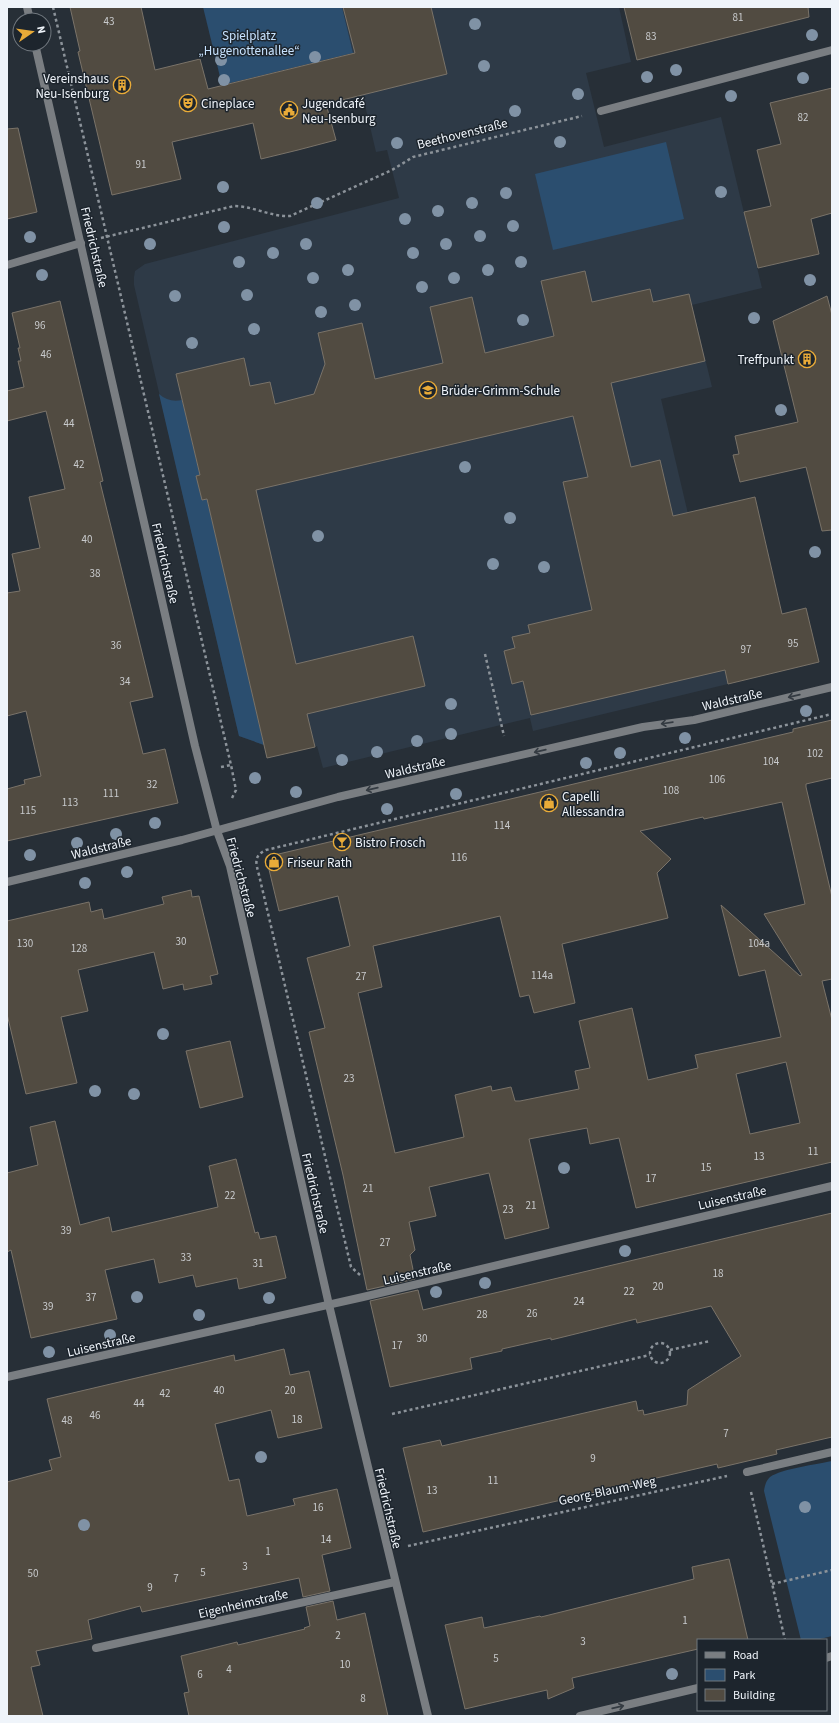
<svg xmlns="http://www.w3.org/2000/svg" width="839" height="1723" viewBox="0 0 839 1723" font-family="'Source Sans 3',sans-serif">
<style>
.built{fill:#2e3a47}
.green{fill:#2b4e6f}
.building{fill:#514b41;stroke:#7a7369;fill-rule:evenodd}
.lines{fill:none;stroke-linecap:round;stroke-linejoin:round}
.path{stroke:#8c939a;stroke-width:2.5;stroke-dasharray:3 3;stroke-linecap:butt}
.pedestrian{stroke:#7a7e82;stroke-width:8}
.minor{stroke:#7a7e82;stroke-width:8}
.tree{fill:#8092a5}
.oneway{stroke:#343b42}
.labels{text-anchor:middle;stroke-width:3;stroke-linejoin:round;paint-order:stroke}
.number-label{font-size:11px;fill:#c8cacc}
.park-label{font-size:13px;fill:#c8e3ff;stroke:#1d252d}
.poi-label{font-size:13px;fill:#eff4fa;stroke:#1d252d;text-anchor:start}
.street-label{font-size:13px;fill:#eff4fa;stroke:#1d252d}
</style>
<rect width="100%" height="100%" fill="#272f37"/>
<path class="built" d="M342,7H619L631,62L586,73L604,147L721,117L762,288L692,305L712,387L661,399L728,684L533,731L530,718L323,768L317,746L267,758L264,745L239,736L134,285V277L135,271L145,264L399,198L387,150L376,152Z"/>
<g class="green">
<path d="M203,7H342L353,53L222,85Z"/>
<path d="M666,142L684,219L553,250L535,174Z"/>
<path d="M159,394C166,400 173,402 182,400L200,475L196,476L202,500L207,499L264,745L239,736Z"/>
<path d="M832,1461V1636L816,1640H801L764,1491C765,1485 766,1481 770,1477C781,1469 818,1464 832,1461Z"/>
</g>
<g class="building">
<path d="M70,7H141L155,70L200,59L208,89L355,53L343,7H431L447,74L326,104L336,140L298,150L261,159L253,123L172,142L181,179L112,195L78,52L80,51Z"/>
<path d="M624,7H808L809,17L637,60Z"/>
<path d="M832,88V213L811,219L819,254L758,268L744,212L771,206L757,150L781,144L770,103Z"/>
<path d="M18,128L37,212L7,219V129Z"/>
<path d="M585,271L592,302L650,289L653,302L689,294L705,361L611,383L631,467L660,460L673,516L755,497L782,614L806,608L819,662L728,684L725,670L531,715L523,681L512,684L504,651L515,648L512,637L530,633L528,625L592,610L563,482L588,477L573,416L256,490L296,664L413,636L425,686L307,714L315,747L267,758L207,499L202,500L196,476L200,475L176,374L244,358L250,386L270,382L275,404L314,394L325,364L318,333L362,323L375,379L443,363L430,307L472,297L485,353L554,336L541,281Z"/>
<path d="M827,296L832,315V530L822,531L806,467L740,482L733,455L739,454L735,436L798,422L773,321Z"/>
<path d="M60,301L103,481L100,482L153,697L130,702L143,754L165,749L178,803L7,841V789L25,784L24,780L41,776L26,711L7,716V593L20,591L12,554L40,548L29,497L65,489L46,411L7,421V391L24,387L18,361H21L18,348H20L12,313Z"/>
<path d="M832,720V778L806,784V787L832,897V979L822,981L832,1020V1162L636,1208L619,1138L590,1144L587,1128L529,1139L549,1228L505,1239L489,1173L429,1187L436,1216L409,1222L415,1250L410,1255L415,1279L367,1290L343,1175L309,1032L325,1028L307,958L350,946L338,896L279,911L266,857L793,732V729ZM782,802L805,904L764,914L802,975L800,976L721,905L739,976L765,970L781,1037L695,1055L698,1068L648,1080L632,1008L579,1021L590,1068L575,1071L579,1089L520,1101H515L511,1087L492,1091L491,1086L455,1095L464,1137L395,1153L358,993L382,987L373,946L500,916L520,997L529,995L534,1013L575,1003L562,944L668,918L657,873L671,859L640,831L703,817L704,819ZM786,1062L800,1123L750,1134L736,1074Z"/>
<path d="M191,890L192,897L199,896L218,974L210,976L212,984L184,990L183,984L163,989L154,952L78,970L88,1011L61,1017L77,1083L26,1094L7,1014V921L89,902L91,912L102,909L104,919L164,904L162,897Z"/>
<path d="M230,1041L243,1097L200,1108L186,1051Z"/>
<path d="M55,1121L80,1225L109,1217L112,1232L218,1207L209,1166L236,1159L255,1233L258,1232L260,1239L276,1236L286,1278L239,1289L237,1278L196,1287L193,1275L159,1283L154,1259L105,1270L117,1319L31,1338L11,1250L7,1252V1173L38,1165L30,1127Z"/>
<path d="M832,1213V1437L776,1450L777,1454L718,1468L717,1464L423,1532L403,1448L440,1440L442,1446L636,1401L638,1411L643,1410L644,1415L687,1405L688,1390L741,1356L711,1306L637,1323L636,1319L551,1340V1338L502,1349V1351L470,1358L472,1369L390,1387L370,1301L418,1290L423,1310Z"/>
<path d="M284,1349L290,1375L309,1371L322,1428L278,1438L271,1410L215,1424L229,1481L239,1479L247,1516L295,1505L293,1499L337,1489L351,1548L322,1555L330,1591L303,1597L299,1578L142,1612L140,1606L88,1620L92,1639L36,1651L40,1665L31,1667L43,1716H7V1482L52,1470L49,1460L61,1457L47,1399L234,1355L235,1361Z"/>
<path d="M729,1559L748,1640H698V1649L572,1678L574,1688L548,1699L547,1690L465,1709L445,1625L482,1617L484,1628L540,1616L541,1617L694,1579L692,1567Z"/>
<path d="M333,1601L337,1620L365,1613L388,1716H189L184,1693L189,1692L181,1656L237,1642L238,1645L305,1629L304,1628L310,1626L306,1607Z"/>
</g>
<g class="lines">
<g class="path">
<path d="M53,7L231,765L236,790L232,798"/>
<path d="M101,238L234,206C253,206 271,217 290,216L392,170L413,157L582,116"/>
<path d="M485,654L504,736"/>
<path d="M221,767L231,765"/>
<path d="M360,1275L351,1267L259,875C256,863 253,856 266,850L832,714"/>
<circle cx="660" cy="1353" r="10"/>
<path d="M670,1350L710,1341"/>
<path d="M392,1414L650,1355"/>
<path d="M751,1492L785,1640"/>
<path d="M408,1546L727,1476"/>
<path d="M772,1584L832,1570"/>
</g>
<path class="pedestrian" d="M747,1472L832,1452"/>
<g class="minor">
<path d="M27,7L30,20"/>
<path d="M35,44L195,746L217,831L230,866L329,1305L428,1716"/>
<path d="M601,111L832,50"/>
<path d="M7,265L81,243"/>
<path d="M7,882L182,840L338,797L643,727L694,720L832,687"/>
<path d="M7,1377L363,1297L832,1186"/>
<path d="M96,1648L395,1582"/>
<path d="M826,1658L832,1656"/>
<path d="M580,1716L698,1688"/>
</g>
</g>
<g class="tree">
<circle cx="475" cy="24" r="6"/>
<circle cx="812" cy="35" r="6"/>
<circle cx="315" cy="57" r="6"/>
<circle cx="221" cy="60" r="6"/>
<circle cx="484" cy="66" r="6"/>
<circle cx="676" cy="70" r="6"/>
<circle cx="647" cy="77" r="6"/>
<circle cx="803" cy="78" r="6"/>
<circle cx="224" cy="80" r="6"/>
<circle cx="578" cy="94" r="6"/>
<circle cx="731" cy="96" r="6"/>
<circle cx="515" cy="111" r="6"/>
<circle cx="560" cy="142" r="6"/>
<circle cx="397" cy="143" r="6"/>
<circle cx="223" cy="187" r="6"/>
<circle cx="721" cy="192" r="6"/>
<circle cx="506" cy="193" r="6"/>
<circle cx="317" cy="203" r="6"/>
<circle cx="472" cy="203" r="6"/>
<circle cx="438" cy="211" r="6"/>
<circle cx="405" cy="219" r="6"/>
<circle cx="513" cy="226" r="6"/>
<circle cx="224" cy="227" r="6"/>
<circle cx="480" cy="236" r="6"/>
<circle cx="30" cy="237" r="6"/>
<circle cx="150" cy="244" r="6"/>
<circle cx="306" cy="244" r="6"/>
<circle cx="446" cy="244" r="6"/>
<circle cx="273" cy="253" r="6"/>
<circle cx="413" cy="253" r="6"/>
<circle cx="239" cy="262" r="6"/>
<circle cx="521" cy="262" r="6"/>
<circle cx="348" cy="270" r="6"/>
<circle cx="488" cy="270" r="6"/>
<circle cx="42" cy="275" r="6"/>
<circle cx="313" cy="278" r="6"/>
<circle cx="454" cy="278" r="6"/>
<circle cx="810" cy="280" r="6"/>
<circle cx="422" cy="287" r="6"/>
<circle cx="247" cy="295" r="6"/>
<circle cx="175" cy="296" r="6"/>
<circle cx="355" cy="305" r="6"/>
<circle cx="321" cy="312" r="6"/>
<circle cx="754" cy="318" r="6"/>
<circle cx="523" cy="320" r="6"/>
<circle cx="254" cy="329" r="6"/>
<circle cx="192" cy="343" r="6"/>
<circle cx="781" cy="410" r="6"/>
<circle cx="465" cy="467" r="6"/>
<circle cx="510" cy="518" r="6"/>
<circle cx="318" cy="536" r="6"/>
<circle cx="815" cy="552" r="6"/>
<circle cx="493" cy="564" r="6"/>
<circle cx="544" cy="567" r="6"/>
<circle cx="451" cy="704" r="6"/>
<circle cx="806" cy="711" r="6"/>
<circle cx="451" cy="734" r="6"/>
<circle cx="685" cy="738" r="6"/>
<circle cx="417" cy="741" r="6"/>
<circle cx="377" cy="752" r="6"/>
<circle cx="620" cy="753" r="6"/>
<circle cx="342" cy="760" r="6"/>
<circle cx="586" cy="763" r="6"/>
<circle cx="255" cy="778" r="6"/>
<circle cx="296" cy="792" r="6"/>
<circle cx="456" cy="794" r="6"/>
<circle cx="387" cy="809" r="6"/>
<circle cx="155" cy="823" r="6"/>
<circle cx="116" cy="834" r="6"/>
<circle cx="77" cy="843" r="6"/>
<circle cx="30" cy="855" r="6"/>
<circle cx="127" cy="872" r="6"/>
<circle cx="85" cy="883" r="6"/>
<circle cx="163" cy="1034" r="6"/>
<circle cx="95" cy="1091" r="6"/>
<circle cx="134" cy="1094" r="6"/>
<circle cx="564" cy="1168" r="6"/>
<circle cx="625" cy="1251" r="6"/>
<circle cx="485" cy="1283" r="6"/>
<circle cx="436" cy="1292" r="6"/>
<circle cx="137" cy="1297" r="6"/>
<circle cx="269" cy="1298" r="6"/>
<circle cx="199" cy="1315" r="6"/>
<circle cx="110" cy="1335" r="6"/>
<circle cx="49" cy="1352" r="6"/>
<circle cx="261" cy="1457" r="6"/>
<circle cx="805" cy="1507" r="6"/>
<circle cx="84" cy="1525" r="6"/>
<circle cx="672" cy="1674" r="6"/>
</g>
<defs><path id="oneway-shaft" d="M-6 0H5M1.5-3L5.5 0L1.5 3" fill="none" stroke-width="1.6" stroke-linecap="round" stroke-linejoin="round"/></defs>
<g class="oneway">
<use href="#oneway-shaft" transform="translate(794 696) rotate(167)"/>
<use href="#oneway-shaft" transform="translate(667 723) rotate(172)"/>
<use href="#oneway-shaft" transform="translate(540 751) rotate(167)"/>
<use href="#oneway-shaft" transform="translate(372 789) rotate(167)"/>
<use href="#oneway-shaft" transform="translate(618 1707) rotate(-13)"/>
</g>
<defs>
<symbol id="building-ring" viewBox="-11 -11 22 22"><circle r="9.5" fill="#1d252d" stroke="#e9ab38" stroke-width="1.5"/><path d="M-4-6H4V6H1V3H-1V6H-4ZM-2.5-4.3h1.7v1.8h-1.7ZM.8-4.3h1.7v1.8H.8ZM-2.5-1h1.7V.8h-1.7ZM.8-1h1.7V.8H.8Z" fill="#e9ab38"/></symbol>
<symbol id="theatre-ring" viewBox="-11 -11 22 22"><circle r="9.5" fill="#1d252d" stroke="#e9ab38" stroke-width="1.5"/><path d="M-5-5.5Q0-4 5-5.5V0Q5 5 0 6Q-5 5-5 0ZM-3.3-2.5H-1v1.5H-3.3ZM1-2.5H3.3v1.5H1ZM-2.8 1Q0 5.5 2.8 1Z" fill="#e9ab38"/></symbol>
<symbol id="civic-ring" viewBox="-11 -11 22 22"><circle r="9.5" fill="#1d252d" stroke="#e9ab38" stroke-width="1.5"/><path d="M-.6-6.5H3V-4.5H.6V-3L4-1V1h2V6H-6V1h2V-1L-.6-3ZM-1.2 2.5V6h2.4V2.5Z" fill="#e9ab38"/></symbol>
<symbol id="school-ring" viewBox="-11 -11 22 22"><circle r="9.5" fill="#1d252d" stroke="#e9ab38" stroke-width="1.5"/><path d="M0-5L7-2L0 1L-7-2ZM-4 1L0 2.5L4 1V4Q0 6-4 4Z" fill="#e9ab38"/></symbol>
<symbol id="shop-ring" viewBox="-11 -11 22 22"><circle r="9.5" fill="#1d252d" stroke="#e9ab38" stroke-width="1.5"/><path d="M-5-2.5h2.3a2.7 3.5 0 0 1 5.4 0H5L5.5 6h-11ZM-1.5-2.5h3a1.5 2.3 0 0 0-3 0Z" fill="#e9ab38"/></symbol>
<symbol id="bar-ring" viewBox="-11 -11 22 22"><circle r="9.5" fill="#1d252d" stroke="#e9ab38" stroke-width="1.5"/><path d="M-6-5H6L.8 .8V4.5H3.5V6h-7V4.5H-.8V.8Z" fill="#e9ab38"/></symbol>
</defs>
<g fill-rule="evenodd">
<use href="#building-ring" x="112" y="75" width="20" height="20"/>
<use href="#theatre-ring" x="178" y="93" width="20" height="20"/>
<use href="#civic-ring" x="279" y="100" width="20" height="20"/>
<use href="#building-ring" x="797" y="349" width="20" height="20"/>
<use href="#school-ring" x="418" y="380" width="20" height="20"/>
<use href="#shop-ring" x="539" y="793" width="20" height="20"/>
<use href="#bar-ring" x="332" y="832" width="20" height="20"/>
<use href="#shop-ring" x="264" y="852" width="20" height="20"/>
</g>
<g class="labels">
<g class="number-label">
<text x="738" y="21">81</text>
<text x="109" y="25">43</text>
<text x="651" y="40">83</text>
<text x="803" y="121">82</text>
<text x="141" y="168">91</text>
<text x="40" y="329">96</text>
<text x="46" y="358">46</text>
<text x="69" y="427">44</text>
<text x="79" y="468">42</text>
<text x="87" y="543">40</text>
<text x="95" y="577">38</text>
<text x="793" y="647">95</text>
<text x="116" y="649">36</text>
<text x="746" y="653">97</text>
<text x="125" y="685">34</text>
<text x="815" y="757">102</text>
<text x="771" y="765">104</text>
<text x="717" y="783">106</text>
<text x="152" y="788">32</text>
<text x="671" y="794">108</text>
<text x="111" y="797">111</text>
<text x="70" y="806">113</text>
<text x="28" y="814">115</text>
<text x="502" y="829">114</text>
<text x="459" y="861">116</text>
<text x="181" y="945">30</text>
<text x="25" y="947">130</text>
<text x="759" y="947">104a</text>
<text x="79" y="952">128</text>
<text x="542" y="979">114a</text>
<text x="361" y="980">27</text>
<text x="349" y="1082">23</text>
<text x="813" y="1155">11</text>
<text x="759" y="1160">13</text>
<text x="706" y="1171">15</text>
<text x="651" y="1182">17</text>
<text x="368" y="1192">21</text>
<text x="230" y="1199">22</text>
<text x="531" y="1209">21</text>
<text x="508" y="1213">23</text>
<text x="66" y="1234">39</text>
<text x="385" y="1246">27</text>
<text x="186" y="1261">33</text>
<text x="258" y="1267">31</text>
<text x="718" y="1277">18</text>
<text x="658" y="1290">20</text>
<text x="629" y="1295">22</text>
<text x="91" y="1301">37</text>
<text x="579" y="1305">24</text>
<text x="48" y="1310">39</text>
<text x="532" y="1317">26</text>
<text x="482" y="1318">28</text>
<text x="422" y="1342">30</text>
<text x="397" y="1349">17</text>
<text x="219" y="1394">40</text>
<text x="290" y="1394">20</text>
<text x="165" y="1397">42</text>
<text x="139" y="1407">44</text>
<text x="95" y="1419">46</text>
<text x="297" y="1423">18</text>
<text x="67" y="1424">48</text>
<text x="726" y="1437">7</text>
<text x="593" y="1462">9</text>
<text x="493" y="1484">11</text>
<text x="432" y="1494">13</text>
<text x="318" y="1511">16</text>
<text x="326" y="1543">14</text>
<text x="268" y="1555">1</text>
<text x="245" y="1570">3</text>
<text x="203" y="1576">5</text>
<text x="33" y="1577">50</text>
<text x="176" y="1582">7</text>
<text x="150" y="1591">9</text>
<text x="685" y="1624">1</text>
<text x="338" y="1639">2</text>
<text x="583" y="1645">3</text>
<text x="496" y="1662">5</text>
<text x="345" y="1668">10</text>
<text x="229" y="1673">4</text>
<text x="200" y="1678">6</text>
<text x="363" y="1702">8</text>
</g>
<g class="park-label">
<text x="249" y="40">Spielplatz<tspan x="249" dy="15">„Hugenottenallee“</tspan></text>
</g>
<g class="poi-label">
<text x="109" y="83" text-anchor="end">Vereinshaus<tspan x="109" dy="15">Neu-Isenburg</tspan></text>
<text x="201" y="108">Cineplace</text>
<text x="302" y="108">Jugendcafé<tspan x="302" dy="15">Neu-Isenburg</tspan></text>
<text x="794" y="364" text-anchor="end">Treffpunkt</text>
<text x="441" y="395">Brüder-Grimm-Schule</text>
<text x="562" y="801">Capelli<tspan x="562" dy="15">Allessandra</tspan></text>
<text x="355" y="847">Bistro Frosch</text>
<text x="287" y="867">Friseur Rath</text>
</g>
<g class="street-label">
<text transform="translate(462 133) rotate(-14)" y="5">Beethovenstraße</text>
<text transform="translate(95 247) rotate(77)" y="5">Friedrichstraße</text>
<text transform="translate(166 563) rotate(77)" y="5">Friedrichstraße</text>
<text transform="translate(732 699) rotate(-13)" y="5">Waldstraße</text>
<text transform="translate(415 767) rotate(-13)" y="5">Waldstraße</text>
<text transform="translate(101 847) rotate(-14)" y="5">Waldstraße</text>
<text transform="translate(242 877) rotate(75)" y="5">Friedrichstraße</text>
<text transform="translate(316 1193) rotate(77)" y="5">Friedrichstraße</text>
<text transform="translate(732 1197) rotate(-13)" y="5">Luisenstraße</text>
<text transform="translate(417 1272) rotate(-13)" y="5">Luisenstraße</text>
<text transform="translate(101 1344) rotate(-13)" y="5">Luisenstraße</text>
<text transform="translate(607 1490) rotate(-12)" y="5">Georg-Blaum-Weg</text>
<text transform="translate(389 1508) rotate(77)" y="5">Friedrichstraße</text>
<text transform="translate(243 1603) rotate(-13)" y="5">Eigenheimstraße</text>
</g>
</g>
<rect width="839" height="1723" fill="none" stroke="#eff4fa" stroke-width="16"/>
<rect x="697" y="1639" width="130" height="72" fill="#1d252d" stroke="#71787f"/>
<rect x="705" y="1652" width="20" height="6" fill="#7a7e82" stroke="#71787f"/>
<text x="733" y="1659" font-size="12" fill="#eff4fa">Road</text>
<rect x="705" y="1669" width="20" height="12" fill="#2b4e6f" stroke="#71787f"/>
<text x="733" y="1679" font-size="12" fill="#eff4fa">Park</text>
<rect x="705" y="1689" width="20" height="12" fill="#514b41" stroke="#71787f"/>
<text x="733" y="1699" font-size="12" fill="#eff4fa">Building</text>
<g transform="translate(32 32) rotate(77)"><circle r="19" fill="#1d252d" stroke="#71787f"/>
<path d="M0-3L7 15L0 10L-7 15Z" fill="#e9ab38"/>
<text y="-6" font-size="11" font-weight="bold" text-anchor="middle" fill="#eff4fa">N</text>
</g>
</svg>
